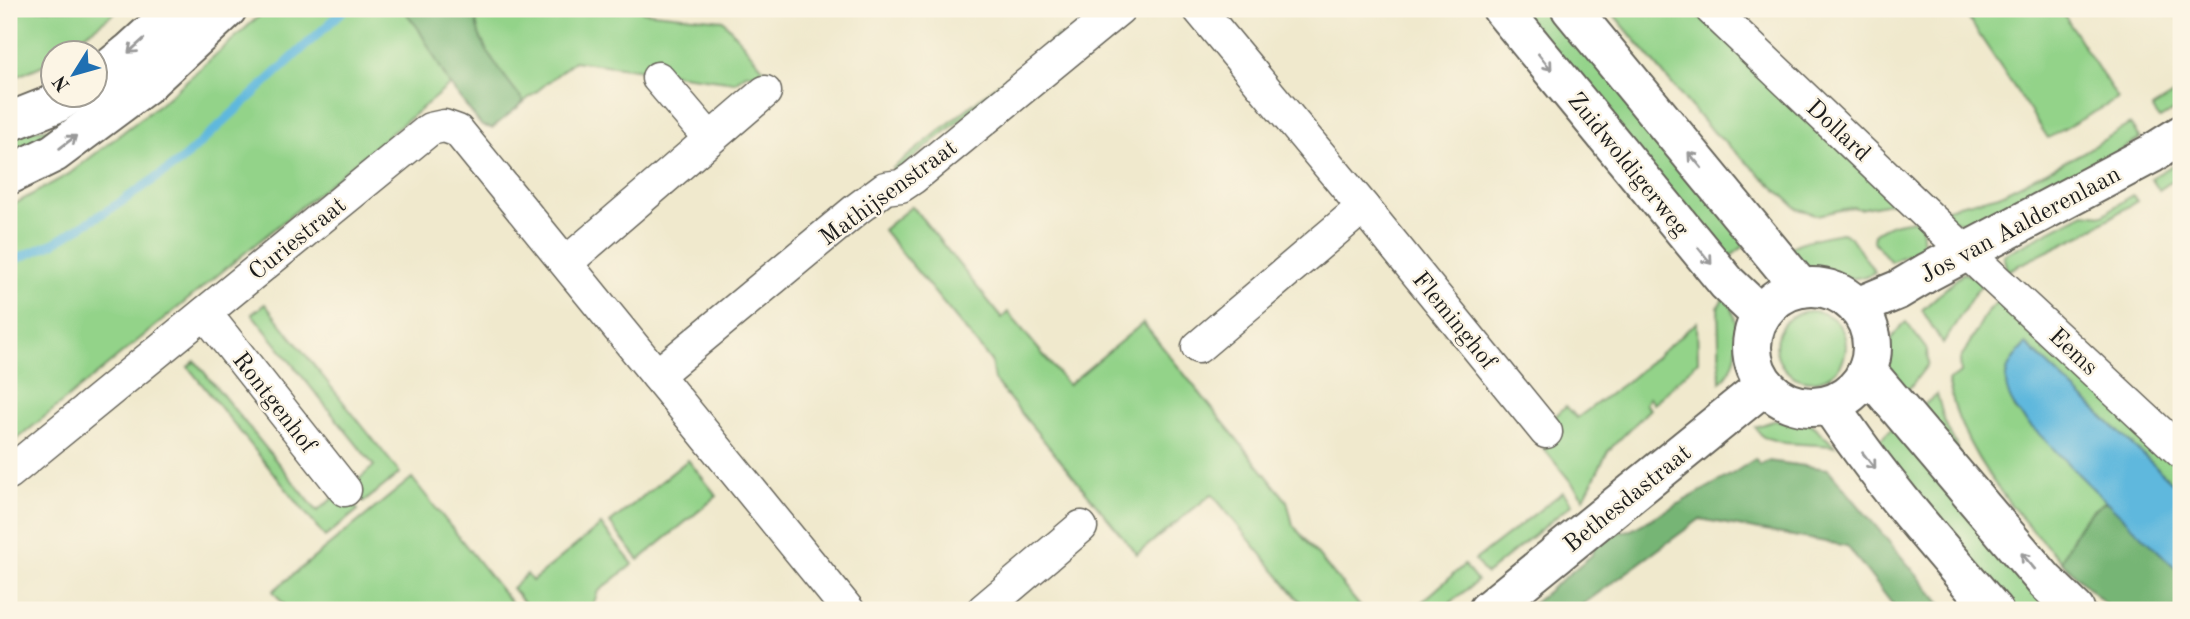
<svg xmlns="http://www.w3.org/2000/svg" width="2190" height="619" viewBox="0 0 2190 619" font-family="'Old Standard TT',serif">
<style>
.green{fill:#93d389;stroke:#587852;stroke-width:2}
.forest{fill:#76b575;stroke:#496848;stroke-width:2}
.water{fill:#5fb8dd;stroke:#3e6a7c;stroke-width:2}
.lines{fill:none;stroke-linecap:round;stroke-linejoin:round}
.stream{stroke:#5fb8dd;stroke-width:9}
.minor-casing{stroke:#66645a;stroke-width:35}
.tertiary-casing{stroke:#66645a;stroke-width:42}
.secondary-casing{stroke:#66645a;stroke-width:42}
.motorway-casing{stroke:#66645a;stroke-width:42}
.minor{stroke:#fff;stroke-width:32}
.tertiary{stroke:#fff;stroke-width:38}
.secondary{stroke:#fff;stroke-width:38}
.motorway{stroke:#fff;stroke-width:38}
.oneway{stroke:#999}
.labels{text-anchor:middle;stroke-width:5;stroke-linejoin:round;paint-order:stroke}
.street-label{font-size:24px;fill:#1c1c1c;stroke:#fcf5e5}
</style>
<rect width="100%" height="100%" fill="#fcf5e5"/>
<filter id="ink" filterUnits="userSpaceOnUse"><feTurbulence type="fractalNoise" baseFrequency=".0143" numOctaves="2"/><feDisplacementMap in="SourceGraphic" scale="14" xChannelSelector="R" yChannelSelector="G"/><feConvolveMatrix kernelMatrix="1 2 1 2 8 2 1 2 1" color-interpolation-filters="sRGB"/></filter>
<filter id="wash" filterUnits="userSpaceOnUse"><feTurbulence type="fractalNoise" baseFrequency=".00686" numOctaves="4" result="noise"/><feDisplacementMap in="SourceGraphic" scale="28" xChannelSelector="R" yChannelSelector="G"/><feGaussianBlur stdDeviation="1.57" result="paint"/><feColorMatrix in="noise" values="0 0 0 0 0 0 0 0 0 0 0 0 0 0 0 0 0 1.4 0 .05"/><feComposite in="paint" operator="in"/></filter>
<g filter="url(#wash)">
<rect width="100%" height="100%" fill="#f0e9cd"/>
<g class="green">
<path d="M9,9H120L61,52H52V59L43,65L9,80Z"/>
<path d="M267,9H642L643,12L723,20L768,74H746L735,82L574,61L492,128L482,126L450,85L9,446V207L69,174L166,99Z"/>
<path d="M1520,9H1555L1748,243L1723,262Z"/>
<path d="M1609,9H1693L1896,202L1859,209L1853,207L1818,215L1798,209L1707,126Z"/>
<path d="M1962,9H2060L2118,99L2048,138Z"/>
<path d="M1058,36L1057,42L892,175L893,168Z"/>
<path d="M2181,90V106L2160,119L2152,108Z"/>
<path d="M2130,124L2140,139L2029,203L1965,223L1946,218L1939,210L1999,195L2080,154Z"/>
<path d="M55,128L9,158V132Z"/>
<path d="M2181,157V175L2159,190L2151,178L2178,162Z"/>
<path d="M2132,195L2137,201L2085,233L2007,271L2003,255L2084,213L2103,215Z"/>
<path d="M912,206L1002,318L1008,312L1068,385L1143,323L1287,501L1293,525L1363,610H1307L1212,494L1137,554L994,380L991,361L883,230Z"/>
<path d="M1914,220L1921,223L1923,248L1891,262L1873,241L1874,234C1887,224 1899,222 1914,220Z"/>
<path d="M1842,233L1850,236L1875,272C1843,289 1812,269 1783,254C1792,241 1826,236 1842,233Z"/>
<path d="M1963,273L1986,281L1974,294L1943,344L1922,310Z"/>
<path d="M1725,295C1741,317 1743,365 1720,382L1718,307Z"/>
<path d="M2002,298L2181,464V491L2026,344C2002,368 2001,381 2016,411L2107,501C2079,516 2075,534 2061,561C2022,520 1982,476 1960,422C1954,409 1952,394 1948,381L1961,373L1960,360L1988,310Z"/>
<path d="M265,304L400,473L364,502L351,486L374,466L252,314Z"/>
<circle cx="1811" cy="346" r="35"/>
<path d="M1697,322L1698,361L1654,404L1649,398L1645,404L1650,409L1608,451L1584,498L1543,448L1563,432L1552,419L1566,406L1577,418L1630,379Z"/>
<path d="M1906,322L1927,350L1928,364L1907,391L1885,369C1885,349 1890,335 1906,322Z"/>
<path d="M195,361L317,511L342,491L358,510L325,537L188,367Z"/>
<path d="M1937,394L1945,423L1963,460L1918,410Z"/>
<path d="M1793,420L1811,424L1835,446L1784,443L1763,437L1755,427L1773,421Z"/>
<path d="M1896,425L2054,610H2015L1872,447Z"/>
<path d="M688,460L717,496L639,560L610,523Z"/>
<path d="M412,478L517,610H288L273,591Z"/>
<path d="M1563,492L1572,504L1486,574L1475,560Z"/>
<path d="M601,525L633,564L598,592L591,610H530L512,588L527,574L532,581Z"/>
<path d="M1464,565L1477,581L1442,610H1413Z"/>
</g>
<g class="forest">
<path d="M403,9H479C465,33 510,82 524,102L492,128L482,126L450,85L418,28Z"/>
<path d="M1755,459L1760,465L1768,461L1828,469L1946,610H1897L1847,546L1700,519L1575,610H1525L1592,555L1596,541L1604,534L1631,530L1732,474Z"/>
<path d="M2107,501L2181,573V610H2111L2061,561C2075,534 2079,516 2107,501Z"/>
</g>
<path class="water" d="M2026,344L2181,491V573C2136,529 2089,487 2046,441C2032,427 2016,414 2009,396C2000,373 2011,359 2026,344Z"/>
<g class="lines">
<path class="stream" d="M9,262L54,243L118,204L181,161L345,9"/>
</g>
</g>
<g filter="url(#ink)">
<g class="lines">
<defs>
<g id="minor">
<path d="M1199,9L1363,207L1546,432"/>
<path d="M1711,9L1966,252L2181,452"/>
<path d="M658,78L710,139"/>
<path d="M567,262L765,92"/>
<path d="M205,313L345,490"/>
<path d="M1198,347L1363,207"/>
<path d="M657,375L857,209L885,188L901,186L913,178L1119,9"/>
<path d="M9,473L430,129L444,126L458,131L848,610"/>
<path d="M983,610L1081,527"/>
</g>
<g id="tertiary">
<path d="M1857,307L1898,290L1928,272L2151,154L2181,135"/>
<path d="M1488,610L1765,385"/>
</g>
<g id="secondary">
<path d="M1502,9L1727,283L1761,315"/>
<path d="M1571,9L1801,288"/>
<circle cx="1812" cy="347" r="60"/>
<path d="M1867,371L2045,581L2075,610"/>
<path d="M1830,405C1878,478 1936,544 1993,610"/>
</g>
<g id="motorway">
<path d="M94,81L131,51L177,9"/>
<path d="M9,122L57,103L71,94"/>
<path d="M9,175L54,153L144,86L227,9"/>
</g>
</defs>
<use href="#minor" class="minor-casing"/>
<use href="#tertiary" class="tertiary-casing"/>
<use href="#secondary" class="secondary-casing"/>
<use href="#motorway" class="motorway-casing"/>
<use href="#minor" class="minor"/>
<use href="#tertiary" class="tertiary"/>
<use href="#secondary" class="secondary"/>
<use href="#motorway" class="motorway"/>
</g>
<defs><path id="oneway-shaft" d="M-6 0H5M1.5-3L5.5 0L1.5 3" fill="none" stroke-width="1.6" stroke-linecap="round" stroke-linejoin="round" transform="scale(1.75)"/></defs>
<g class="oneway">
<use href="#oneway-shaft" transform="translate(136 46) rotate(138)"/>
<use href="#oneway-shaft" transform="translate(1545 62) rotate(51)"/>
<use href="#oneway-shaft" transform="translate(68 142) rotate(-37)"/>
<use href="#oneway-shaft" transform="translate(1695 160) rotate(-130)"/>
<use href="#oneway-shaft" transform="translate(1705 256) rotate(51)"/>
<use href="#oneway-shaft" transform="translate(1869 461) rotate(52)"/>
<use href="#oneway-shaft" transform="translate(2028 561) rotate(-130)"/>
</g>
</g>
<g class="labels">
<g class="street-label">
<text transform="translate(1839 130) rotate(43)" y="8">Dollard</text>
<text transform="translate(1629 164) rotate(51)" y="8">Zuidwoldigerweg</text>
<text transform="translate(888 192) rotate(-36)" y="8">Mathijsenstraat</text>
<text transform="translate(2020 224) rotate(-28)" y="8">Jos van Aalderenlaan</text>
<text transform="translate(297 238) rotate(-39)" y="8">Curiestraat</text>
<text transform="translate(1455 320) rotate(51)" y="8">Fleminghof</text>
<text transform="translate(2074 351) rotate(43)" y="8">Eems</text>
<text transform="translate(275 402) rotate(52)" y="8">Rontgenhof</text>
<text transform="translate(1627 498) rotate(-39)" y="8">Bethesdastraat</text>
</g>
</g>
<rect width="2190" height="619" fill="none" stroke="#fcf5e5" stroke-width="35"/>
<g transform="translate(74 74) rotate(233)"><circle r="33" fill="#fcf5e5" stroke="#a29e95" stroke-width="2"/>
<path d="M0-5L12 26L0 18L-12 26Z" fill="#1f6fb2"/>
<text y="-10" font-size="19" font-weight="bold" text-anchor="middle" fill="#1c1c1c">N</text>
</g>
</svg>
